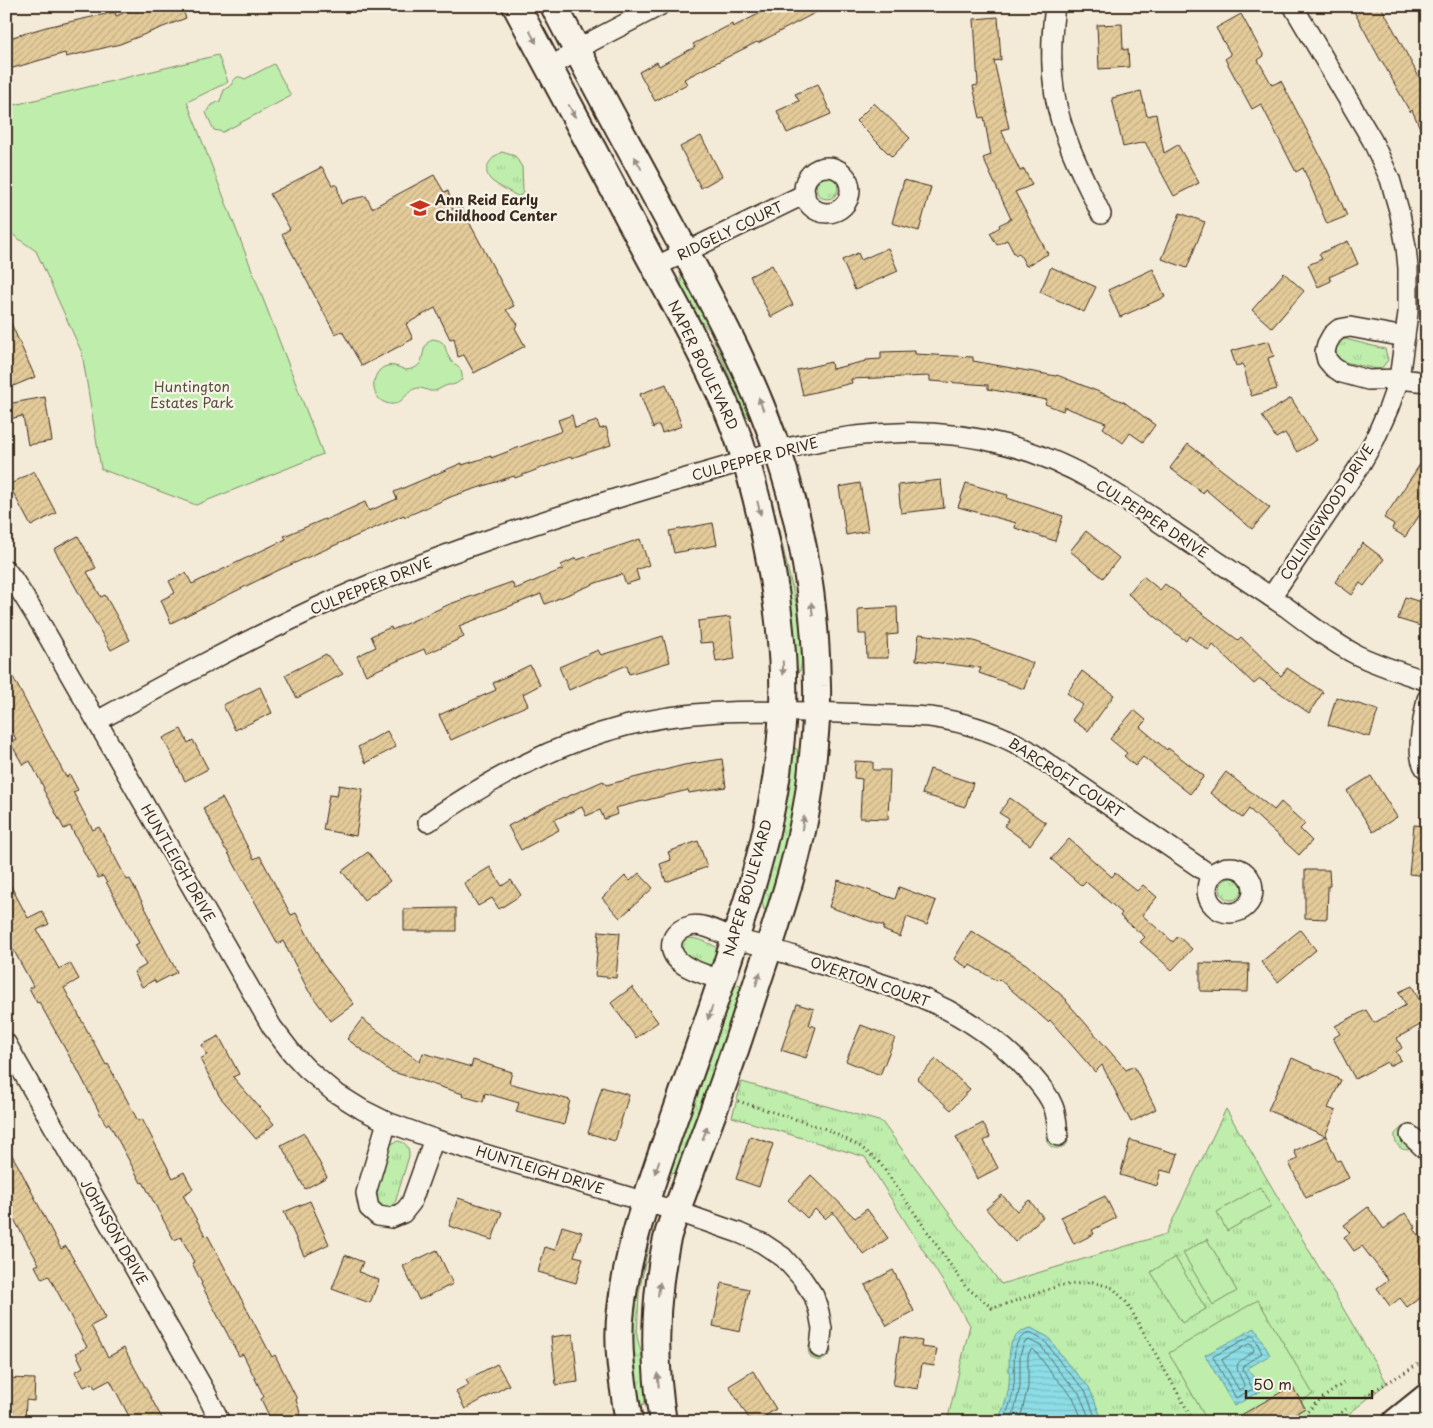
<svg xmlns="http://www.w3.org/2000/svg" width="1433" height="1428" viewBox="0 0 1433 1428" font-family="'Playpen Sans',sans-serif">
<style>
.grass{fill:url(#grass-tufts);stroke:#7c8c65}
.park{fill:#beedac;stroke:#7c8c65}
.water{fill:url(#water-rules);stroke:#6c9596}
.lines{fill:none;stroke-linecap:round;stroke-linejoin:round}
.shore{stroke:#5b726e;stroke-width:1}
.building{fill:url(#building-hatch);stroke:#3b2a1e}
.minor-casing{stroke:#3b2a1e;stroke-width:22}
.secondary-casing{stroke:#3b2a1e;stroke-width:30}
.path{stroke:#3b2a1e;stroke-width:3;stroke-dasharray:1 4;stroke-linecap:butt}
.minor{stroke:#f7f3e8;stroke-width:19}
.secondary{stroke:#f7f3e8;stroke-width:26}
.oneway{fill:#998e83}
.labels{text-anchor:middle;stroke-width:4.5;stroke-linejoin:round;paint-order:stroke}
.poi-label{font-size:14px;font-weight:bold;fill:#3b2a1e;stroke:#f7f3e8;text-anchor:start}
.street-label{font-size:14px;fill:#3b2a1e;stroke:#f7f3e8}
.park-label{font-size:14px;fill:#55513a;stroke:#f7f3e8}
</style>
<defs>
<pattern id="grass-tufts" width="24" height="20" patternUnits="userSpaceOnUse" patternTransform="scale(1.25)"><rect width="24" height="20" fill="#beedac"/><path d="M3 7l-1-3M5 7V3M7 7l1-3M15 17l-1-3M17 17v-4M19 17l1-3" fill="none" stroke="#a4cb94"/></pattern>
<pattern id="water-rules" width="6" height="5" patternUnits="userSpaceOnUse" patternTransform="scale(1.25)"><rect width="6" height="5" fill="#8cdde6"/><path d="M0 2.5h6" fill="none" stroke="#7abec5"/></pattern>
<pattern id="building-hatch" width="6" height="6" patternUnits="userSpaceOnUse" patternTransform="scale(1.25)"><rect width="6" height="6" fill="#e4cb9a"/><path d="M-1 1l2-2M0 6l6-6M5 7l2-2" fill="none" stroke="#c4ae84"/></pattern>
</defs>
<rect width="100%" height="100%" fill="#f3ebd8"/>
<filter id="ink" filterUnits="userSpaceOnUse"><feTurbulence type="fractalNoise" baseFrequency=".02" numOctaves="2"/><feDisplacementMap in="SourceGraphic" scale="10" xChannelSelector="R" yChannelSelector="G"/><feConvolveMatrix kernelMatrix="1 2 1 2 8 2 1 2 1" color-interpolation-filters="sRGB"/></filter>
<g filter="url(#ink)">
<g class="grass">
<path d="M502,152L515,156L522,167L523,192L520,196H517C510,191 499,187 492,181C480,170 491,157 502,152Z"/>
<circle cx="827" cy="188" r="11"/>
<path d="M684,272L716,328L753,418L751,420L746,415L710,331L685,303L681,289V276Z"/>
<path d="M1345,339L1385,349L1388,360L1381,369H1376L1340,361L1337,357L1335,348L1340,341Z"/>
<path d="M769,495L771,496L792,587L801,621L804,649L801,668L796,677Z"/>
<path d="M793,747L797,749L800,773L785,855L767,909L764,910L762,902L764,882Z"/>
<circle cx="1231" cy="889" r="11"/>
<path d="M686,938C697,938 710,942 718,949V953L714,964C704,968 689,959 681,953V944Z"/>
<path d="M739,984L741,986L742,990L740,1003L678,1171L674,1174L671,1172L670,1168L728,997L735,987Z"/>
<path d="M742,1082L882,1122L1001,1284L1166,1234L1226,1109L1387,1383L1339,1422H947L970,1325L865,1157L732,1117Z"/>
<path d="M1402,1127H1408L1412,1149C1401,1152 1394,1145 1395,1134Z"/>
<path d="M1065,1128L1069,1134L1067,1144C1055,1155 1040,1143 1049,1129Z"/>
<path d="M398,1141C407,1143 409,1147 409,1156L395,1203L393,1206L386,1209L378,1206L374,1196L387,1152L391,1144Z"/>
<path d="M647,1244L648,1248L639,1293L637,1337L647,1374L649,1393L644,1404L641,1405H638C633,1367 628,1327 635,1289C638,1274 643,1259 647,1244Z"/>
<path d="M813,1340L830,1344L831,1352C820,1371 799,1354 813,1340Z"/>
</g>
<g class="park">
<path d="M218,55L228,82L187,102L323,454L196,505L101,469L82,353L36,251L6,230V107Z"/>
<path d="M274,64L291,96L223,132L214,130L206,113L210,106L220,101L224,90L233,84V81C237,76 239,76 245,79Z"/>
<path d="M432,339C449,341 443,349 450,359C456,369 463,365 462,380C460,380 457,384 455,384C453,385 450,385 448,385C441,387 437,392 430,391C426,390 423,388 419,388C405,388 404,409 386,403C365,396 373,361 395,366C399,367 403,369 406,370C431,367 416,349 432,339Z"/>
<path d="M1260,1187L1271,1206L1227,1231L1217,1212Z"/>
<path d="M1207,1239L1237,1291L1213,1305L1183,1253Z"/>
<path d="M1175,1257L1206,1309L1182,1323L1151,1272Z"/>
<path d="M1258,1300L1313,1394L1301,1401L1305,1408L1281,1422H1208L1169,1353Z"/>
</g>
<g class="water">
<path d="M1031,1328L1048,1337L1067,1363L1089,1387L1103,1422H997C1003,1410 1008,1397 1009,1384C1011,1362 1002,1334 1031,1328Z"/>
<path d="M1255,1328L1270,1355L1248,1368L1261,1391L1234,1406L1205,1355Z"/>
</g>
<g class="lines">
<g class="shore">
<path d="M1251,1336H1254L1262,1353L1244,1365L1243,1370L1253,1389L1236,1398L1213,1357Z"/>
<path d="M1249,1344L1252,1345L1254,1351C1234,1365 1233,1363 1245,1386L1244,1388L1239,1390L1222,1360Z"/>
<path d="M1003,1422C1008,1410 1013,1397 1014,1384C1016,1368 1008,1338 1030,1333L1045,1341L1063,1366L1085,1390L1097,1422"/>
<path d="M1010,1422L1014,1412L1020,1387V1355L1024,1343L1029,1340L1041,1346L1058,1370L1079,1393L1091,1422"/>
<path d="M1018,1422L1021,1415L1028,1387V1356L1030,1351L1032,1349L1036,1352L1053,1375L1073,1397L1083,1422"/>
</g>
</g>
<g class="building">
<path d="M140,6H181L186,18L120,44L66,57L65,53L6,70V39L46,27L115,12L116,16Z"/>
<path d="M774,6H828L758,43L757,42L684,79L687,84L655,101L639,72L657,62L659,66L695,47L693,44L732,24L733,27Z"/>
<path d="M1351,6H1381L1427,92V144L1412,110L1410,112L1382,61H1381Z"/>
<path d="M1241,14L1264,56L1258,60L1272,85L1281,81L1326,167L1347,216L1327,224L1303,168L1296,172L1261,104L1252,109L1225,59L1231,55L1216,28Z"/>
<path d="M998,17L1001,60L994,61L1009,128L1001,130L1020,171L1024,169L1032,185L1015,192L1048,254L1026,266L1019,253L1015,255L1007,240L997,245L990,233L1000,227L999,225L1011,219L983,158L991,155L984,117L980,118L973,86L978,85L974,19Z"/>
<path d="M1122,24L1123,50L1128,49L1129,67L1099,69L1097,25Z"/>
<path d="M818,84L831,114L787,133L777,111L799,101L795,94Z"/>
<path d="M1141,91L1147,116L1156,114L1164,153L1178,145L1199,183L1174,196L1145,142L1123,147L1112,98Z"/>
<path d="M874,103L910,138L892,157L856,121Z"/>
<path d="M701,136L722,176L701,188L680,147Z"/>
<path d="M322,167L332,185H337L341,204L348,200L366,196L372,208L434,175L444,192L448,191L453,210L461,207L514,306L506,310L518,324L515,328L525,346L474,373L464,355L458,357L454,338L450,339L435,308L406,324L413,339L362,366L342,331L335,334L282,234L290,229L270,194Z"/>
<path d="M904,180L931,187L919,231L892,223Z"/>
<path d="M1180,213L1205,222L1187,268L1162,259Z"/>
<path d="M1348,241L1358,264L1329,277L1331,281L1318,287L1308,265L1322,259L1319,254Z"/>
<path d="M888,248L898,271L855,290L842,260L858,253L861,260Z"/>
<path d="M772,265L793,305L771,317L750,276Z"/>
<path d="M1051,267L1096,287L1084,312L1040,292Z"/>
<path d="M1153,269L1165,297L1120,317L1108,290Z"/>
<path d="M1284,273L1304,291L1272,328L1252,310Z"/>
<path d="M6,312L35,377L6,389Z"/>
<path d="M1269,341L1274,356L1268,358L1277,389L1251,396L1243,364L1236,366L1231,351Z"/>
<path d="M915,351V354L973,357V361L1056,376L1057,375L1124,402L1155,425L1143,442L1130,433L1123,443L1103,428L1106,423L1064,407L1063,411L1045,404L1047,400L988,389V385L930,381V376L851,379L852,383L803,395L797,370L831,362L832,369L866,361V360L881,359V352Z"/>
<path d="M666,384L682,426L662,433L659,425L653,428L640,394Z"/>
<path d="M45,397L52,441L28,445L23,416L9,419L7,404Z"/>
<path d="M1291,398L1317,440L1297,452L1285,433L1276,438L1262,416Z"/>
<path d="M572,415L575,428L597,421L600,429L606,427L611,445L571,458L570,457L515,478L514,476L453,496L405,517L404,515L281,569L171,623L161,600L175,593L169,581L186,573L192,584L286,539L284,536L325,519V520L365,502L369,511L397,499L394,492L462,463V465L491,456V458L562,431L558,420Z"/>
<path d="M1188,444L1231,477L1270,508L1252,529L1205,489L1203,493L1170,468Z"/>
<path d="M1427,454V504L1405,537L1392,529L1394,524L1384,518Z"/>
<path d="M34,471L56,513L31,526L9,485Z"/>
<path d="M941,480L944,508L901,513L898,485Z"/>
<path d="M860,483L868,531L846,535L839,487Z"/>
<path d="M966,483L1008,495L1007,498L1063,516L1055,541L1015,528L1016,523L958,507Z"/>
<path d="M713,523L717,545L674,553L669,531Z"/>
<path d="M1086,531L1119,558L1103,578L1070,551Z"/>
<path d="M78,536L96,568L87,572L101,597L105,595L130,640L111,650L54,549Z"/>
<path d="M640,539L649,565L636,570L639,580L626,584L622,574L596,583L545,604L541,594L459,626L464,637L426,654L424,649L366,675L357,656L376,647L371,636L391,627L392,630L450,604L512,582L515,589L563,569L561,565L576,558L577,560Z"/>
<path d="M1363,543L1384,559L1364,586L1360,583L1352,595L1335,582Z"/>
<path d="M1143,576L1160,590L1165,584L1180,595L1179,596L1238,640L1241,637L1281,676L1287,668L1323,692L1309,713L1260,679L1254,684L1213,645L1209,651L1189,636L1186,641L1173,631L1128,594Z"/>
<path d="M1405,597L1427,604V628L1398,619Z"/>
<path d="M897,607L898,634L887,635L888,658H867L866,634H859L858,609Z"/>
<path d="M730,617L735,659L716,662L713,642L700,643L698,621Z"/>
<path d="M919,634L974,641L1033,663L1024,689L979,673L981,668L916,660Z"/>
<path d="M663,636L670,662L629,674L627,665L569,690L559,667L598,650L601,655Z"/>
<path d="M326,654L343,674L297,698L285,675Z"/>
<path d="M6,664L66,777L70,775L78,790L73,792L93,830L99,827L127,880L130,879L151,919H149L177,972L156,983L154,980L142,987L134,972L146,965L135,945L139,943L103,876L98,878L70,826L64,829L43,789L44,788L30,761L23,765L10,742L16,739L6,721Z"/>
<path d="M530,665L540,685L523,694L528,705L451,740L439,715L496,690L493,683Z"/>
<path d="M1082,671L1114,695L1088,731L1072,720L1083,705L1067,693Z"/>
<path d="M260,687L272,713L235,730L223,705Z"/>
<path d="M1336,697L1378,710L1370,737L1328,725Z"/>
<path d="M1134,710L1146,720L1140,727L1167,750L1168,748L1204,776L1190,794L1143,757L1135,766L1124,756L1127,753L1110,739Z"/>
<path d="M181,729L188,743L193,740L208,769L185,781L163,738Z"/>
<path d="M387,731L396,747L366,763L358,747Z"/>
<path d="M722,759L726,787L689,793L688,790L615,808L618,814L604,819L600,810L586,816L582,807L554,820L559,830L521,850L508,826L546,806L603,781L606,785L684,765Z"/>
<path d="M855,761L873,762V770H890L888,819L860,818L862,779L854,778Z"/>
<path d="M930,769L973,783L965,807L922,794Z"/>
<path d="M1226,772L1274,810L1281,802L1305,824L1300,829L1312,841L1299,855L1249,809L1242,818L1210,793Z"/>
<path d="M1371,776L1397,817L1373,832L1347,791Z"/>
<path d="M339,785L363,789L356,836L323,830L329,795L337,796Z"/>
<path d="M222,798L254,859L260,856L291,915L296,913L322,963L354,1004L331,1021L308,990L283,941L278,944L226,849H225L203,808Z"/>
<path d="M1010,798L1046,823L1030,845L1004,826L1009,819L999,813Z"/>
<path d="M1414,825L1427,826V876L1409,874Z"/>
<path d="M1069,839L1112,877L1115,873L1137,891L1143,885L1157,897L1142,915L1173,942L1178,936L1192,949L1172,970L1140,942L1145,937L1120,916L1122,913L1086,882L1082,886L1051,859Z"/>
<path d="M698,841L707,867L666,882L660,864L671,860L668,852Z"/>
<path d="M368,852L390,881L364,900L342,871Z"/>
<path d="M490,867L502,886L511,880L521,895L499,909L492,898L478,906L464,883Z"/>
<path d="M1305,870H1329L1330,886H1328L1327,919L1305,918Z"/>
<path d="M639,873L653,888L620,918L602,898L625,876L630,881Z"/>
<path d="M6,877L28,918L42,911L49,924L37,930L59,969L70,963L79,979L64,988L106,1065L108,1064L138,1121L142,1119L173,1178L184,1172L193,1189L183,1195L206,1237L208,1236L272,1357L275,1355L297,1399L296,1400L303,1422H272L261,1399L264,1397L243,1354L239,1356L201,1284L202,1283L192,1263L194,1262L181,1237L174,1240L143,1182L141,1183L109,1123L106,1125L74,1063H73L39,1002L37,1003L29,988L33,986L13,949L6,953Z"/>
<path d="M838,880L895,899L899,887L936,901L927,925L907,917L900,937L883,930L884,926L829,907Z"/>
<path d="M456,908V931H404V909Z"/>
<path d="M1300,930L1316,950L1278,982L1261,962Z"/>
<path d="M599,931L620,933L616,978L595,976Z"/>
<path d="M971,931L1026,964L1067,1000L1066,1001L1126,1070L1134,1066L1156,1109L1131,1122L1102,1065L1095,1072L1050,1020L1048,1022L999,979L997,981L970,965L968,968L954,959Z"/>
<path d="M1200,963L1249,964L1248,992L1200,991Z"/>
<path d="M1412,986L1427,1014V1021L1397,1038L1402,1048L1396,1052L1401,1060L1389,1066L1387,1062L1355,1079L1333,1038L1340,1034L1335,1026L1366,1010L1374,1023L1406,1005L1399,992Z"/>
<path d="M632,987L658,1022L636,1038L611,1003Z"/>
<path d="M797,1004L814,1009L809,1025L816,1027L806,1058L781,1050Z"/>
<path d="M362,1019L420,1062L423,1053L471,1067L473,1060L512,1072L509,1083L570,1100L564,1125L516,1112L519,1103L485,1093L483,1102L462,1096L463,1094L390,1071L347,1039Z"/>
<path d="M861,1025L895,1038L880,1075L846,1061Z"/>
<path d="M219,1036L239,1074L233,1077L274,1124L256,1139L220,1097L200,1059L207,1055L202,1045Z"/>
<path d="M1292,1058L1341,1080L1328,1108L1336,1111L1325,1136L1268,1110Z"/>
<path d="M936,1059L970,1089L951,1110L917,1079Z"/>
<path d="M602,1087L629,1095L615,1141L588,1133Z"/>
<path d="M983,1123L990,1137L984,1141L998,1168L977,1179L956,1137Z"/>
<path d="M304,1133L327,1177L305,1189L281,1145Z"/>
<path d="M750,1136L773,1144L759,1187L736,1179Z"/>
<path d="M1326,1136L1337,1161L1340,1160L1349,1178L1306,1198L1289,1163L1298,1159L1294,1151Z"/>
<path d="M1130,1140L1178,1154L1172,1173L1161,1170L1157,1186L1120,1175Z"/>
<path d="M6,1145L20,1169L61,1249L66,1246L106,1318L91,1326L108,1357L124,1348L164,1422H132L110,1380L95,1388L92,1383L84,1387L75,1372L83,1367L76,1353L87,1347L49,1276L42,1279L35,1266L39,1264L6,1205Z"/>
<path d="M811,1175L855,1218L867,1209L888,1238L864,1255L833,1212L825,1219L815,1209L807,1218L788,1200Z"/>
<path d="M1002,1195L1017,1211L1029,1200L1043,1217L1015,1242L986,1209Z"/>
<path d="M1105,1196L1116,1218L1092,1230L1094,1234L1074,1244L1061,1217Z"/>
<path d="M458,1198L502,1212L492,1240L449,1226Z"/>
<path d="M310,1201L329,1244L304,1256L284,1212Z"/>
<path d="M1368,1207L1384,1229L1405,1213L1416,1228L1414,1229L1427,1245V1293L1407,1307L1400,1298L1390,1306L1377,1288L1388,1280L1362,1246L1354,1251L1344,1237L1350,1233L1344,1225Z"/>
<path d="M562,1226L582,1232L574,1256L583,1258L576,1283L538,1272L545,1247L555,1250Z"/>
<path d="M437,1250L453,1284L419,1300L403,1266Z"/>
<path d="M345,1255L363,1262L359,1272L379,1280L370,1303L332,1289Z"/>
<path d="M893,1270L914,1311L887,1326L865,1285Z"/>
<path d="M722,1283L749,1289L740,1332L713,1326Z"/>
<path d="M573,1334L578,1382L556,1385L551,1337Z"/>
<path d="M900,1337L922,1341L921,1347L937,1349L934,1366L922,1364L918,1389L893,1385Z"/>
<path d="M497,1364L509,1385L465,1409L456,1392L469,1385L466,1380Z"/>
<path d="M753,1371L776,1409L756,1422H751L729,1386Z"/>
<path d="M6,1378L35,1379L34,1401L26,1400L25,1422H6Z"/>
<path d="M1292,1386L1305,1408L1281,1422H1229Z"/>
</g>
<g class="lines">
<defs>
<g id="minor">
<path d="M1055,6C1049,50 1050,95 1066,136C1075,163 1089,188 1101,214"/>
<path d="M549,68L594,40L659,6"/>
<circle cx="827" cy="190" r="23"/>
<path d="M655,267L805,194"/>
<path d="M1405,337L1350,327L1339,329L1332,335L1327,344L1325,352L1327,360L1333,367L1342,373L1368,380L1399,379L1427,382"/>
<path d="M6,570L13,579L42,626L272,1027L292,1053L307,1069L334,1092L363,1110L387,1122L434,1139L676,1211L739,1233L762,1243L783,1257L801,1277L814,1296L819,1312L822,1329L820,1348"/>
<path d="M1271,597L1359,467L1375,439L1389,407L1399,379L1408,313V268L1406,247L1400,214L1390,179L1372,140L1293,6"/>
<path d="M1427,699C1424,715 1413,759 1427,770"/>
<path d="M97,721C169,682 241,643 316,608C428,557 546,519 664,484C691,477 718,469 745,461C755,458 765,454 776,451C784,448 793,447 801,445C871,430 937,427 1007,445C1071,461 1124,498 1178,535C1214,559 1250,583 1286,607C1307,623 1333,643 1357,655C1380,666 1403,673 1427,681"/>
<path d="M428,822C490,780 552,745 625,726C685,710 747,710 809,712C849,713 890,715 930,717C965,722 997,732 1028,750L1212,876"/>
<circle cx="1230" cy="890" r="23"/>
<path d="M721,980C705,974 667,966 672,942C673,935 680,929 687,927C701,921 720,933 733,938C740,941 748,942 755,944C786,953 815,963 846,972C866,979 887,985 907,992C953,1009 996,1036 1029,1072C1038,1083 1048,1093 1053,1106C1057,1115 1057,1126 1058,1136"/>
<path d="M6,1043L206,1393L220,1422"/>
<path d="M387,1122L366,1193L369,1208L378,1216L391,1218L403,1213L411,1203L434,1139"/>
<path d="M1410,1135L1427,1151"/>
</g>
<g id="secondary">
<path d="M516,6C558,84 599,161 640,239C667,290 696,340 720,393C741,438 755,487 765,536C777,593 785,650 783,708C781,747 776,789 767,827C756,879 738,929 722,979C703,1036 683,1093 663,1150C645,1202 627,1254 621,1309C616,1347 623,1385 629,1422"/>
<path d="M554,6C592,80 632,152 671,225C714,305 758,384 784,471C805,540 816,614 817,686C818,713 814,741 812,768C805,841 781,911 758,980C745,1020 732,1061 717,1101C707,1129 696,1157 686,1185C680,1202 673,1218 668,1235C664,1250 662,1265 660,1280C654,1328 655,1374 663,1422"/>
<path d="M1396,1422L1427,1397"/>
</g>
</defs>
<use href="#minor" class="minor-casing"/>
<use href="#secondary" class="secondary-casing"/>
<g class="path">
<path d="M738,1101L826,1129L861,1147L880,1163L965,1286L992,1308L1009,1303L1058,1286L1093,1282L1113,1288L1127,1303L1194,1422"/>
<path d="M1366,1396C1386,1382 1408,1372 1427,1358"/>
<path d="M1297,1422L1317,1402L1345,1382"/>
<path d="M1330,1422L1346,1409"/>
</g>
<use href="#minor" class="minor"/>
<use href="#secondary" class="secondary"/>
</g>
<defs><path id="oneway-solid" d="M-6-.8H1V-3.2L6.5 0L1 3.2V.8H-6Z" transform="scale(1.25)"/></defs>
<g class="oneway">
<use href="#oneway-solid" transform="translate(533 37) rotate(62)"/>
<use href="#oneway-solid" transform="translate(572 111) rotate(62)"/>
<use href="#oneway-solid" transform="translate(638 163) rotate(-118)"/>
<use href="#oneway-solid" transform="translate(761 404) rotate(-110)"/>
<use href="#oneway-solid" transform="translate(759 508) rotate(76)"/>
<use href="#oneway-solid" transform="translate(812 609) rotate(-96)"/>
<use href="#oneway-solid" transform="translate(783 668) rotate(88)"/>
<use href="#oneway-solid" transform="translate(803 823) rotate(-80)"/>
<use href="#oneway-solid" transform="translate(758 979) rotate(-72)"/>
<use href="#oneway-solid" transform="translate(710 1013) rotate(109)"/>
<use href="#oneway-solid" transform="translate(705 1133) rotate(-69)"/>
<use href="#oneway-solid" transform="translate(657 1167) rotate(109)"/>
<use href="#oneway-solid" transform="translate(659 1289) rotate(-82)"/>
<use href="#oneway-solid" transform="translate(658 1380) rotate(-96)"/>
</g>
</g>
<defs>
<symbol id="school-bare" viewBox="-9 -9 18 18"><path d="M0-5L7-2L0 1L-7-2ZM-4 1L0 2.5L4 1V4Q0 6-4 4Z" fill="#c8321e" stroke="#f7f3e8" stroke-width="2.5" paint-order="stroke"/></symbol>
</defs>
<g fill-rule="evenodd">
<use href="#school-bare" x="406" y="194" width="28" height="28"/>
</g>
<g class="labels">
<g class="poi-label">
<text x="435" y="205">Ann Reid Early<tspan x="435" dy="16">Childhood Center</tspan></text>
</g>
<g class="street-label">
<text transform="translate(730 231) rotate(-26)" y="5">RIDGELY COURT</text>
<text transform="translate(703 365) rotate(64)" y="5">NAPER BOULEVARD</text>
<text transform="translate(755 459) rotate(-15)" y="5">CULPEPPER DRIVE</text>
<text transform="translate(1327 512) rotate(-57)" y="5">COLLINGWOOD DRIVE</text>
<text transform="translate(1152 519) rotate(33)" y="5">CULPEPPER DRIVE</text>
<text transform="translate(371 586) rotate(-22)" y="5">CULPEPPER DRIVE</text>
<text transform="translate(1066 778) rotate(33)" y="5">BARCROFT COURT</text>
<text transform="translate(178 863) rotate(60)" y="5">HUNTLEIGH DRIVE</text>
<text transform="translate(748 888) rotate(-74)" y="5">NAPER BOULEVARD</text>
<text transform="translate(870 982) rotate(19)" y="5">OVERTON COURT</text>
<text transform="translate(540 1170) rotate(17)" y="5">HUNTLEIGH DRIVE</text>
<text transform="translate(114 1232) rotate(60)" y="5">JOHNSON DRIVE</text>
</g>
<g class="park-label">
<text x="192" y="392">Huntington<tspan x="192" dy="16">Estates Park</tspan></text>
</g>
</g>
<rect width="1433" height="1428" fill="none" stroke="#f7f3e8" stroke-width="25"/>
<rect x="12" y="12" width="1408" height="1403" fill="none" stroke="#3b2a1e" stroke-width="2" filter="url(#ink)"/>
<path d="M1246 1390v8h126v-8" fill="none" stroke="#3b2a1e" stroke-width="2.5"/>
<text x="1253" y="1390" font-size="15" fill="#3b2a1e" stroke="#f7f3e8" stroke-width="4" paint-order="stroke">50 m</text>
</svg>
